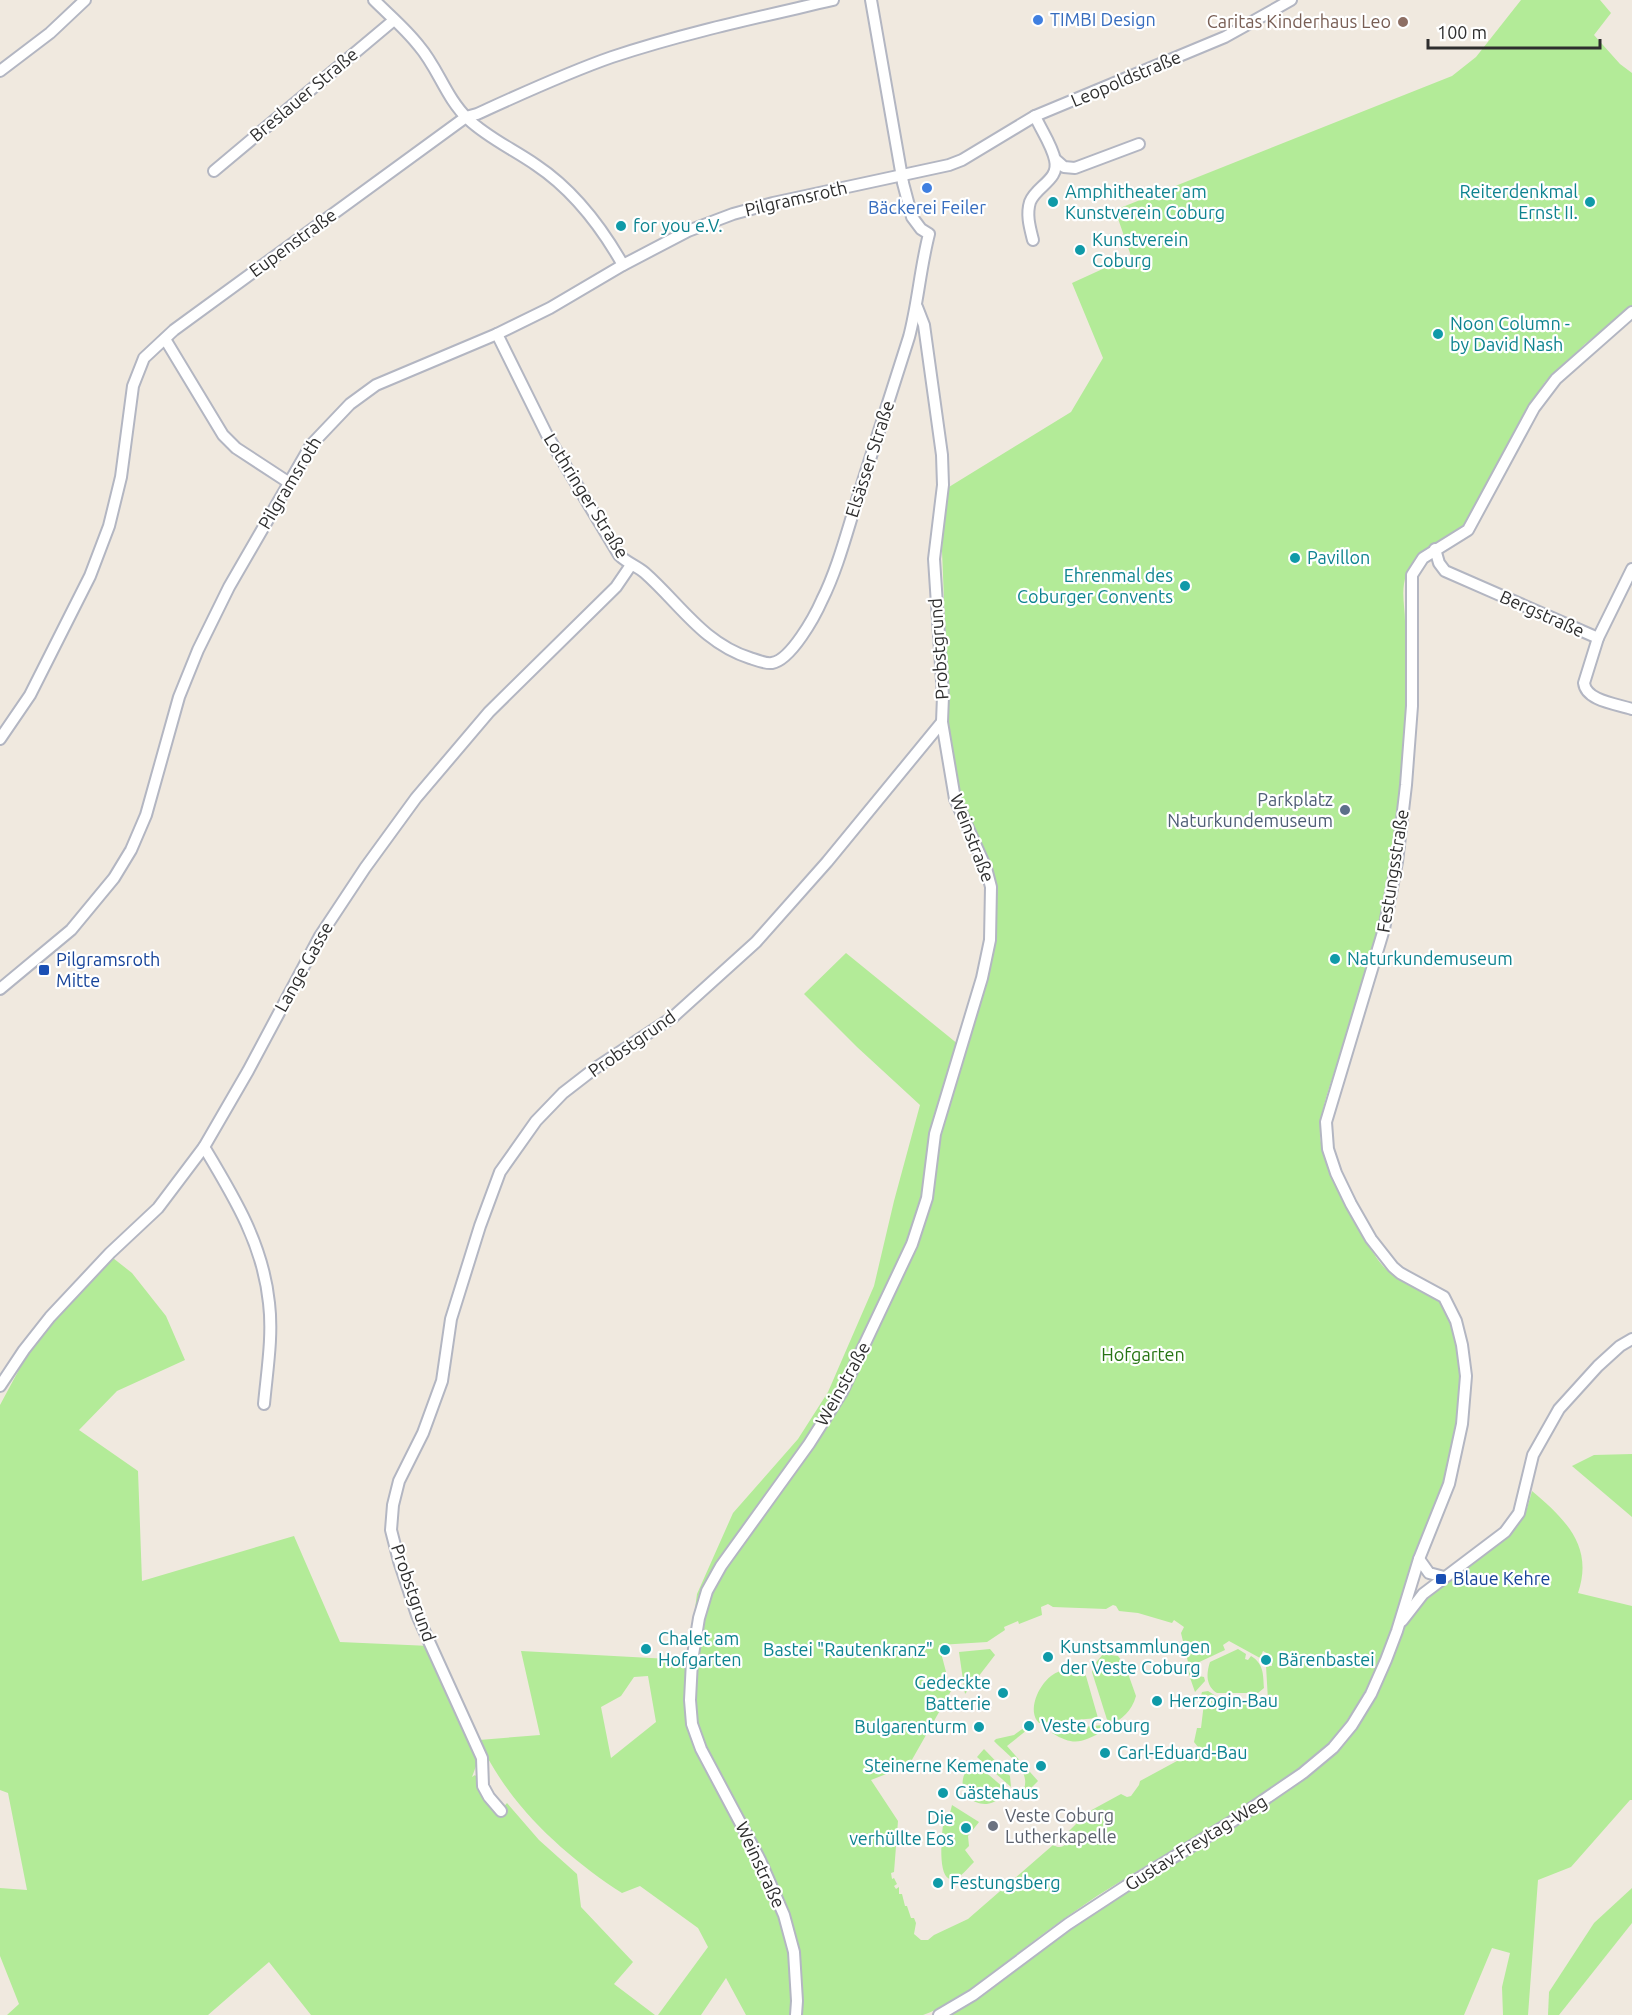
<svg xmlns="http://www.w3.org/2000/svg" width="1632" height="2015" viewBox="0 0 1632 2015" font-family="Ubuntu,sans-serif">
<style>
.green{fill:#b3eb98;fill-rule:evenodd}
.lines{fill:none;stroke-linecap:round;stroke-linejoin:round}
.street-casing{stroke:#b3b6c2;stroke-width:14}
.street{stroke:#fff;stroke-width:10}
.shop-dot{fill:#3f7fe0;stroke:#fff;stroke-width:2}
.education-dot{fill:#8d6e63;stroke:#fff;stroke-width:2}
.culture-dot{fill:#0f9aa8;stroke:#fff;stroke-width:2}
.service-dot{fill:#5c6f8a;stroke:#fff;stroke-width:2}
.transit-dot{fill:#1a4fb4;stroke:#fff;stroke-width:2}
.worship-dot{fill:#6b7280;stroke:#fff;stroke-width:2}
.labels{text-anchor:middle;stroke-width:4.5;stroke-linejoin:round;paint-order:stroke}
.shop-label{font-size:18px;fill:#366cbe;stroke:#fff;text-anchor:start}
.education-label{font-size:18px;fill:#785e54;stroke:#fff;text-anchor:end}
.street-label{font-size:18px;fill:#2e2e2e;stroke:#fff}
.culture-label{font-size:18px;fill:#0d838f;stroke:#fff;text-anchor:start}
.service-label{font-size:18px;fill:#4e5e75;stroke:#fff;text-anchor:end}
.transit-label{font-size:18px;fill:#164399;stroke:#fff;text-anchor:start}
.park-label{font-size:18px;fill:#277414;stroke:#fff}
.worship-label{font-size:18px;fill:#5b616d;stroke:#fff;text-anchor:start}
</style>
<rect width="100%" height="100%" fill="#f0e9df"/>
<g class="green">
<path d="M1521,0H1600L1611,13L1594,35L1620,64L1632,73V306L1585,344L1545,382L1523,417L1467,523C1445,544 1409,549 1404,584C1402,596 1405,610 1405,621C1405,649 1407,677 1407,704C1405,768 1397,833 1387,896C1377,950 1357,1003 1340,1055C1333,1078 1319,1111 1320,1135C1320,1159 1367,1249 1384,1267C1406,1289 1443,1289 1453,1323C1463,1355 1463,1390 1458,1423C1450,1472 1432,1518 1415,1564C1392,1629 1372,1702 1321,1751C1297,1774 1267,1793 1239,1810C1192,1840 1144,1866 1097,1896C1072,1913 1046,1931 1022,1950C991,1974 961,2002 923,2015H746L726,1978L701,2015H658L708,1947L698,1928L640,1886L622,1893C565,1856 507,1804 479,1740L540,1735L521,1651L688,1660L697,1594L733,1513L798,1439L828,1392L874,1286L894,1201L920,1105L857,1047L804,994L846,953L964,1049L992,943L996,910L993,874L959,798L950,746L942,551L944,490L1071,412L1103,358L1072,283L1131,256L1115,210L1452,76L1476,57ZM1048,1604L1053,1607L1106,1609L1113,1605L1116,1606L1119,1611L1138,1613L1172,1623L1174,1620L1184,1627L1181,1633L1189,1666L1187,1669L1195,1692L1205,1681L1204,1677L1199,1676L1195,1664L1225,1650L1223,1645L1229,1641L1260,1658L1263,1651L1272,1656V1666H1266L1268,1700L1262,1704L1259,1701L1215,1700L1216,1696L1208,1691L1202,1692L1199,1702L1204,1703L1201,1728H1197L1194,1742L1198,1747L1197,1753L1188,1755L1140,1781L1139,1785L1131,1796L1127,1797L1121,1794L1088,1812L1090,1815L1087,1817L1085,1815L1066,1834L1067,1843C1063,1848 1058,1848 1053,1845L968,1919L934,1935L928,1940H921L914,1934L916,1923L914,1918H911L907,1906H905L902,1894H899V1887L896,1889L894,1886L897,1884L894,1878L892,1879L891,1873L894,1872L898,1821L871,1780L909,1765L951,1691L939,1645L987,1642L1005,1630L1004,1627L1018,1621L1019,1624L1042,1615L1041,1607ZM648,1676L656,1722L611,1758L601,1707L621,1696L634,1677Z"/>
<path d="M113,1258L132,1273L166,1316L185,1360L117,1391L79,1430L138,1471L142,1581L294,1536L340,1642L430,1646L479,1758L472,1777L475,1775C479,1780 478,1783 479,1789C482,1802 490,1805 500,1811L507,1803L539,1840L577,1874L581,1907L633,1962L614,1984L655,2015H311L269,1962L208,2015H7L19,2004L0,1956V1888L27,1890L8,1793L0,1790V1405L29,1351L81,1288Z"/>
<path d="M1632,1454V1517L1572,1466L1594,1455Z"/>
<path d="M1532,1491C1565,1519 1594,1546 1578,1593L1632,1606V1800H1630L1571,1867L1538,1880L1528,2015H1503L1502,1987L1510,1953L1492,1948L1464,2015H948L1035,1952L1122,1894L1220,1837L1246,1820L1312,1772L1337,1750L1360,1723L1379,1689L1408,1616L1420,1601L1517,1527L1526,1512Z"/>
<path d="M990,1649L995,1655L965,1694L959,1652Z"/>
<path d="M1238,1649L1246,1654L1245,1659L1248,1660L1251,1656C1264,1664 1263,1674 1264,1688L1258,1693H1217C1206,1686 1206,1674 1210,1662Z"/>
<path d="M1103,1654L1118,1656L1125,1665L1136,1696C1132,1711 1122,1719 1109,1726L1092,1672L1094,1665Z"/>
<path d="M1069,1667C1077,1667 1082,1669 1086,1676L1098,1718L1039,1723C1027,1711 1038,1686 1051,1676C1056,1672 1063,1670 1069,1667Z"/>
<path d="M1103,1725L1104,1731C1082,1742 1075,1747 1052,1733L1063,1729Z"/>
<path d="M1025,1727L1027,1730L1007,1746L1038,1781L1027,1792L1024,1789C1031,1769 1006,1754 994,1741L996,1739L1014,1735Z"/>
<path d="M984,1749L1010,1776L1011,1787L977,1757Z"/>
<path d="M974,1762L1004,1788L998,1793L1001,1797C983,1815 954,1795 965,1773C967,1769 971,1765 974,1762Z"/>
<path d="M952,1805L979,1822L968,1836L969,1846L965,1850L974,1862C970,1866 965,1872 960,1876C935,1894 942,1834 943,1825H947Z"/>
<path d="M1632,1888V1923L1559,2015H1548L1549,1992L1594,1923Z"/>
</g>
<g class="lines">
<defs>
<g id="street">
<path d="M374,0C389,15 406,29 419,46C438,68 446,98 468,119C488,138 513,149 536,165C572,189 602,228 623,265"/>
<path d="M0,71L50,33L85,0"/>
<path d="M1056,160L1064,167L1075,168L1139,144"/>
<path d="M214,171L394,20"/>
<path d="M1033,240C1030,228 1026,215 1030,202C1036,186 1060,180 1055,160C1052,145 1041,130 1035,116"/>
<path d="M497,334L547,435L619,555C627,563 637,566 645,573C680,604 703,643 750,658C756,660 766,664 772,663C791,660 815,616 822,600C838,568 847,531 858,497C875,444 892,390 909,337C918,303 920,269 929,234L921,229L912,217L903,183L871,0"/>
<path d="M165,339L223,435L236,448L288,482"/>
<path d="M1435,549L1439,563L1445,571L1598,638"/>
<path d="M1632,569L1598,638L1584,683C1586,701 1617,704 1632,709"/>
<path d="M0,739L30,695L90,576L109,526L121,477L133,386L144,358L174,330L466,117L477,114C521,94 566,73 612,57C684,33 760,17 833,0"/>
<path d="M0,989L71,930L114,878L131,850L146,815L179,697L198,650L229,587L311,445L350,404L376,385L497,334L550,308L623,265L688,231L733,214L773,203L949,165L962,160L1035,116L1225,37L1291,0"/>
<path d="M204,1147C234,1197 263,1244 269,1303C273,1336 267,1371 264,1404"/>
<path d="M0,1386L24,1350L50,1317L110,1253L158,1208L204,1147L248,1071L320,936L365,868L416,798L489,712L616,587L631,565"/>
<path d="M1419,1559L1429,1573L1444,1577"/>
<path d="M1402,1621L1423,1594L1505,1532L1519,1513L1533,1455L1559,1409L1598,1366L1620,1346L1632,1339"/>
<path d="M501,1811L489,1797L483,1786L482,1758L417,1615L399,1561L391,1530L393,1505L399,1481L423,1433L442,1381L451,1319L480,1226L500,1172L536,1121L563,1093L594,1069L673,1017L756,942L827,862L942,722"/>
<path d="M796,2015L797,2001L794,1952L784,1915L760,1860L701,1749L692,1724L690,1700L692,1661L699,1618L707,1591L721,1566L809,1444L842,1392L912,1244L927,1198L935,1134L982,978L990,940L991,887L986,868L955,799L942,722L943,696L934,559L943,485L942,455L924,325L917,307"/>
<path d="M939,2015L973,1995L1068,1924L1126,1886L1233,1821L1303,1773L1333,1748L1352,1725L1371,1694L1386,1660L1397,1631L1419,1559L1449,1484L1462,1424L1466,1376L1462,1345L1456,1321L1444,1297L1400,1273L1393,1267L1371,1239L1351,1204L1336,1173L1328,1149L1326,1122L1384,929L1397,862L1406,785L1412,706V575L1423,558L1468,530L1534,408L1556,379L1632,312"/>
</g>
</defs>
<use href="#street" class="street-casing"/>
<use href="#street" class="street"/>
</g>
<g class="shop-dot">
<circle cx="1038" cy="20" r="6"/>
<circle cx="927" cy="188" r="6"/>
</g>
<circle class="education-dot" cx="1403" cy="22" r="6"/>
<g class="culture-dot">
<circle cx="1053" cy="202" r="6"/>
<circle cx="1590" cy="202" r="6"/>
<circle cx="621" cy="226" r="6"/>
<circle cx="1080" cy="250" r="6"/>
<circle cx="1438" cy="334" r="6"/>
<circle cx="1295" cy="558" r="6"/>
<circle cx="1185" cy="586" r="6"/>
<circle cx="1335" cy="959" r="6"/>
<circle cx="646" cy="1649" r="6"/>
<circle cx="945" cy="1650" r="6"/>
<circle cx="1048" cy="1657" r="6"/>
<circle cx="1266" cy="1660" r="6"/>
<circle cx="1003" cy="1693" r="6"/>
<circle cx="1157" cy="1701" r="6"/>
<circle cx="1029" cy="1726" r="6"/>
<circle cx="979" cy="1727" r="6"/>
<circle cx="1105" cy="1753" r="6"/>
<circle cx="1041" cy="1766" r="6"/>
<circle cx="943" cy="1793" r="6"/>
<circle cx="966" cy="1828" r="6"/>
<circle cx="938" cy="1883" r="6"/>
</g>
<circle class="service-dot" cx="1345" cy="810" r="6"/>
<g class="transit-dot">
<rect x="38" y="964" width="12" height="12" rx="3"/>
<rect x="1435" y="1573" width="12" height="12" rx="3"/>
</g>
<circle class="worship-dot" cx="993" cy="1826" r="6"/>
<g class="labels">
<g class="shop-label">
<text x="1050" y="26">TIMBI Design</text>
<text x="927" y="214" text-anchor="middle">Bäckerei Feiler</text>
</g>
<g class="education-label">
<text x="1391" y="28">Caritas Kinderhaus Leo</text>
</g>
<g class="street-label">
<text transform="translate(1126 79) rotate(-23)" y="6">Leopoldstraße</text>
<text transform="translate(304 95) rotate(-40)" y="6">Breslauer Straße</text>
<text transform="translate(796 199) rotate(-13)" y="6">Pilgramsroth</text>
<text transform="translate(293 243) rotate(-36)" y="6">Eupenstraße</text>
<text transform="translate(870 459) rotate(-72)" y="6">Elsässer Straße</text>
<text transform="translate(290 483) rotate(-59)" y="6">Pilgramsroth</text>
<text transform="translate(586 496) rotate(58)" y="6">Lothringer Straße</text>
<text transform="translate(1542 614) rotate(24)" y="6">Bergstraße</text>
<text transform="translate(939 649) rotate(-94)" y="6">Probstgrund</text>
<text transform="translate(972 838) rotate(69)" y="6">Weinstraße</text>
<text transform="translate(1393 871) rotate(-81)" y="6">Festungsstraße</text>
<text transform="translate(304 967) rotate(-61)" y="6">Lange Gasse</text>
<text transform="translate(632 1044) rotate(-35)" y="6">Probstgrund</text>
<text transform="translate(843 1384) rotate(-61)" y="6">Weinstraße</text>
<text transform="translate(413 1593) rotate(71)" y="6">Probstgrund</text>
<text transform="translate(1196 1843) rotate(-32)" y="6">Gustav-Freytag-Weg</text>
<text transform="translate(760 1865) rotate(65)" y="6">Weinstraße</text>
</g>
<g class="culture-label">
<text x="1065" y="198">Amphitheater am<tspan x="1065" dy="21">Kunstverein Coburg</tspan></text>
<text x="1578" y="198" text-anchor="end">Reiterdenkmal<tspan x="1578" dy="21">Ernst II.</tspan></text>
<text x="633" y="232">for you e.V.</text>
<text x="1092" y="246">Kunstverein<tspan x="1092" dy="21">Coburg</tspan></text>
<text x="1450" y="330">Noon Column -<tspan x="1450" dy="21">by David Nash</tspan></text>
<text x="1307" y="564">Pavillon</text>
<text x="1173" y="582" text-anchor="end">Ehrenmal des<tspan x="1173" dy="21">Coburger Convents</tspan></text>
<text x="1347" y="965">Naturkundemuseum</text>
<text x="658" y="1645">Chalet am<tspan x="658" dy="21">Hofgarten</tspan></text>
<text x="1060" y="1653">Kunstsammlungen<tspan x="1060" dy="21">der Veste Coburg</tspan></text>
<text x="933" y="1656" text-anchor="end">Bastei "Rautenkranz"</text>
<text x="1278" y="1666">Bärenbastei</text>
<text x="991" y="1689" text-anchor="end">Gedeckte<tspan x="991" dy="21">Batterie</tspan></text>
<text x="1169" y="1707">Herzogin-Bau</text>
<text x="1041" y="1732">Veste Coburg</text>
<text x="967" y="1733" text-anchor="end">Bulgarenturm</text>
<text x="1117" y="1759">Carl-Eduard-Bau</text>
<text x="1029" y="1772" text-anchor="end">Steinerne Kemenate</text>
<text x="955" y="1799">Gästehaus</text>
<text x="954" y="1824" text-anchor="end">Die<tspan x="954" dy="21">verhüllte Eos</tspan></text>
<text x="950" y="1889">Festungsberg</text>
</g>
<g class="service-label">
<text x="1333" y="806">Parkplatz<tspan x="1333" dy="21">Naturkundemuseum</tspan></text>
</g>
<g class="transit-label">
<text x="56" y="966">Pilgramsroth<tspan x="56" dy="21">Mitte</tspan></text>
<text x="1453" y="1585">Blaue Kehre</text>
</g>
<g class="park-label">
<text x="1143" y="1361">Hofgarten</text>
</g>
<g class="worship-label">
<text x="1005" y="1822">Veste Coburg<tspan x="1005" dy="21">Lutherkapelle</tspan></text>
</g>
</g>
<path d="M1428 39v9h172v-9" fill="none" stroke="#2e2e2e" stroke-width="3"/>
<text x="1437" y="39" font-size="18" fill="#2e2e2e" stroke="#ffffff" stroke-width="4.5" paint-order="stroke">100 m</text>
</svg>
